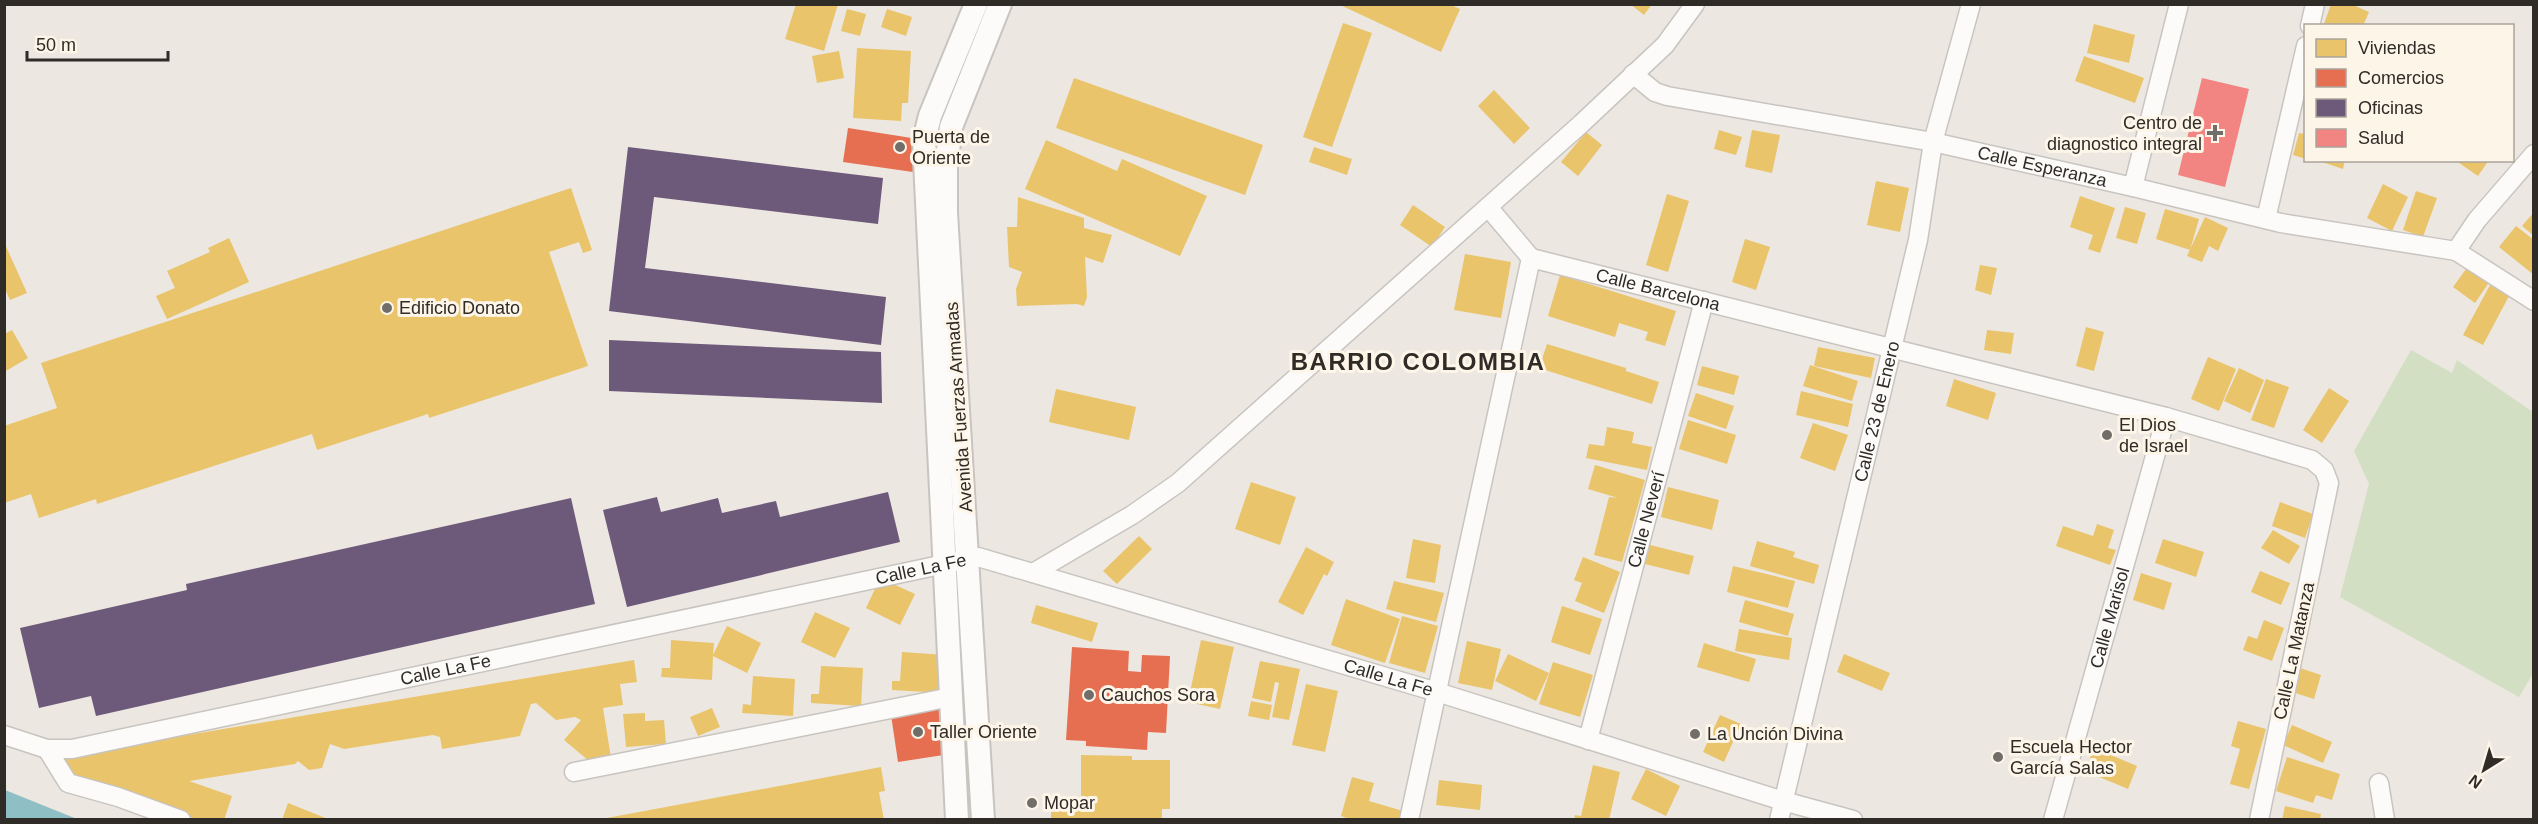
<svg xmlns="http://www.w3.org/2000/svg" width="2538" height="824" viewBox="0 0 2538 824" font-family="Helvetica,sans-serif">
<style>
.green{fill:#d3dfc2}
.water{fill:#8ebfc4}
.homes{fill:#e9c46a}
.shops{fill:#e76f51}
.offices{fill:#6d597a}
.health{fill:#f28482}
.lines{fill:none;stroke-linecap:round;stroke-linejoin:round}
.minor-casing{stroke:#c8c4bf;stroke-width:21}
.tertiary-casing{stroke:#c8c4bf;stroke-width:26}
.minor{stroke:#fcfbfa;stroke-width:18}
.tertiary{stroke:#fcfbfa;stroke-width:22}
.poi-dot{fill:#716d68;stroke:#fef5e9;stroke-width:2}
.labels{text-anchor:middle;stroke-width:6;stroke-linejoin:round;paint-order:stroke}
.poi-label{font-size:18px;fill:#2f2b27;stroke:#fef5e9;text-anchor:start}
.street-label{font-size:18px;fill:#2f2b27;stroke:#fef5e9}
.district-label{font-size:24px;font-weight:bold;letter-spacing:1.5px;fill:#2f2b27;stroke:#fef5e9}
</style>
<rect width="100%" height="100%" fill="#ece7e1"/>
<path class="green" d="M2411,350L2452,373L2457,360L2533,412L2534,672L2519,697L2340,597L2369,484L2354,451Z"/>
<path class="water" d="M5,790L77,819H5Z"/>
<g class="homes">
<path d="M796,4H838L824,51L785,39Z"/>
<path d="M1338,4H1449L1460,9L1441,52Z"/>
<path d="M1630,4H1652L1644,15Z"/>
<path d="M2331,4H2351L2369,12L2363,26L2324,24Z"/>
<path d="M847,9L866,14L860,36L841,31Z"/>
<path d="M887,9L912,17L906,36L881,27Z"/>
<path d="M1343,23L1372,33L1332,147L1303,137Z"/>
<path d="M2094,24L2135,35L2129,63L2087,53Z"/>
<path d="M857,48L911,51L908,103H902L901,121L853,118Z"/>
<path d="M839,51L844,78L817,83L812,56Z"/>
<path d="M2084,56L2144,78L2135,103L2075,81Z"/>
<path d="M1074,78L1263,145L1245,195L1056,128Z"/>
<path d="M1494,90L1530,128L1514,144L1478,106Z"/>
<path d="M1719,130L1742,137L1736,155L1714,149Z"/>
<path d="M1752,130L1780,135L1772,173L1745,167Z"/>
<path d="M1586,132L1602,145L1578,176L1561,162Z"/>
<path d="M2299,133L2306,134V159L2293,155Z"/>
<path d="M1046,140L1117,171L1122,159L1207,196L1180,256L1025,189Z"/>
<path d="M1314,147L1352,159L1347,175L1309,162Z"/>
<path d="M2316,160H2345L2343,169Z"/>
<path d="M2455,160H2489L2478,176Z"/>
<path d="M1876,181L1909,188L1900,232L1867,225Z"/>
<path d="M2383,184L2408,197L2392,231L2367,218Z"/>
<path d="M571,188L592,250L583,253L579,242L549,252L588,366L429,418L428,414L317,450L312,434L97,504L96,499L39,518L31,494L4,503V426L57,408L41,363Z"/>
<path d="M2416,191L2437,198L2423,237L2403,230Z"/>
<path d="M1667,194L1689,201L1668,272L1646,265Z"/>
<path d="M2080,196L2115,208L2100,253L2088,249L2093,235L2070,227Z"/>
<path d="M1018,197L1084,218V228L1112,235L1103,263L1085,257L1087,297L1084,306L1077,304L1017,306L1016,289L1022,272L1009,267L1007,227H1017Z"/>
<path d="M1413,205L1445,227L1432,247L1400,225Z"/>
<path d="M2125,207L2146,213L2137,244L2116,238Z"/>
<path d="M2165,209L2199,219L2190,250L2156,239Z"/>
<path d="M2534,212V236L2522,226Z"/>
<path d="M2205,217L2228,228L2218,251L2209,246L2202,262L2187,256Z"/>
<path d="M2516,226L2534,240V275L2499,247Z"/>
<path d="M229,238L249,282L167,319L156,296L175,288L167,271L210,252L208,248Z"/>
<path d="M1745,239L1770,247L1756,290L1732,282Z"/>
<path d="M4,242L27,293L10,300L4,287Z"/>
<path d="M1465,254L1511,262L1501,318L1454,310Z"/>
<path d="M1980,265L1997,268L1991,295L1975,290Z"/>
<path d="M2469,265L2490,281L2475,303L2453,287Z"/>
<path d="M1560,275L1676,311L1665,346L1645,340L1648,332L1619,323L1615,337L1548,316Z"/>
<path d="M2490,285L2509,296L2483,345L2463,335Z"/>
<path d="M2086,327L2104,332L2094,371L2076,366Z"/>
<path d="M12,330L28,358L4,372V334Z"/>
<path d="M1987,330L2014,333L2011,354L1984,350Z"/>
<path d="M1547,344L1626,368V371L1659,382L1652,404L1539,368Z"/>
<path d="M1818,347L1875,358L1871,378L1814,366Z"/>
<path d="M2208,357L2236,369L2219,411L2191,399Z"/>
<path d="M1810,365L1858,381L1852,401L1803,386Z"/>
<path d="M1702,366L1739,376L1734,395L1697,385Z"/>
<path d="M2239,368L2264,380L2250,413L2224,401Z"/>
<path d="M1954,379L1996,393L1988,420L1946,406Z"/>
<path d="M2266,379L2289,387L2274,428L2251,420Z"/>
<path d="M2329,388L2349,401L2322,443L2303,430Z"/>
<path d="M1056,389L1136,407L1129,440L1049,422Z"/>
<path d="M1801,391L1853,404L1848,427L1796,415Z"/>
<path d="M1696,393L1734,406L1726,429L1688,416Z"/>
<path d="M1688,420L1736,435L1727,464L1679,449Z"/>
<path d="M1813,423L1848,435L1835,471L1800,458Z"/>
<path d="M1607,427L1634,432L1632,443L1652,447L1647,470L1586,458L1589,444L1604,446Z"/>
<path d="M1595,465L1645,480L1622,562L1594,555L1609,497L1618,498L1588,489Z"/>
<path d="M1251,482L1296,497L1280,545L1235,529Z"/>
<path d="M1668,487L1719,500L1712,530L1661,517Z"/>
<path d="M2280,502L2313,514L2305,538L2272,526Z"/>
<path d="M2097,524L2114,530L2108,548L2116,550L2110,565L2056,546L2063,526L2093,536Z"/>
<path d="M2273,530L2300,546L2289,564L2261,548Z"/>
<path d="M1139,536L1152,549L1117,584L1103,571Z"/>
<path d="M1413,539L1441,545L1435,583L1406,578Z"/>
<path d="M2163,539L2204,552L2196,577L2155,563Z"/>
<path d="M1757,541L1795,552L1793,557L1819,565L1814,584L1750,566Z"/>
<path d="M1650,545L1694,556L1689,575L1645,564Z"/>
<path d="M1306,547L1334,562L1327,576L1324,574L1303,615L1278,602Z"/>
<path d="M1583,557L1620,572L1604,613L1575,601L1582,583L1574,580Z"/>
<path d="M1733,566L1795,581L1788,608L1727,592Z"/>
<path d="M2260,571L2290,583L2281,605L2251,592Z"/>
<path d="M2141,573L2172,583L2164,610L2133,600Z"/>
<path d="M880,578L915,594L900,625L866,608Z"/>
<path d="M1394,581L1444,593L1436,622L1386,609Z"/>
<path d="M1346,599L1400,619L1385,663L1331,645Z"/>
<path d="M1745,600L1794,614L1788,636L1739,622Z"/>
<path d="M1036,605L1098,623L1092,642L1031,623Z"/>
<path d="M1562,606L1602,619L1590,655L1551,642Z"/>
<path d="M815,612L850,628L835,658L801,642Z"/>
<path d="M1402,616L1438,626L1425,673L1389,663Z"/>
<path d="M2264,620L2284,628L2272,661L2243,650L2248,636L2257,639Z"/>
<path d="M727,626L761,643L747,673L713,656L712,680L661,677L662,668H670L671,640L714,643L713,655Z"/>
<path d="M1739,629L1792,638L1789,660L1735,651Z"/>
<path d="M1201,640L1234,647L1220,709L1188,702Z"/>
<path d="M1467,641L1501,649L1492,690L1458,683Z"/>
<path d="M1704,643L1756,659L1749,682L1697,667Z"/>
<path d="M902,652L945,655L942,693L892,690V681H900Z"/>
<path d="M1508,654L1549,673L1536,701L1495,681Z"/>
<path d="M1844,654L1890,673L1882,691L1837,672Z"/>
<path d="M634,660L637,682L620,684L623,705L603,708L611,758L589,761L564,740L581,720L575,717L556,720L536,703L531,704L520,736L442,749L440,737L433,735L344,749L330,744L322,768L309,770L298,761L295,764L189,781L232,796L224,820H198L65,771L60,760L75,754Z"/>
<path d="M1260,661L1300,669L1289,720L1272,717L1279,683L1275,682L1271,702L1252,698Z"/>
<path d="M1553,662L1593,675L1580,717L1539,704Z"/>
<path d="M821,666L863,668L861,706L811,703V694H819Z"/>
<path d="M2300,668L2321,675L2314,699L2292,692Z"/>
<path d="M753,676L795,679L793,716L742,713L743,704L751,705Z"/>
<path d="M1306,684L1338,691L1325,752L1292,745Z"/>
<path d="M1251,701L1272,705L1269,720L1248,716Z"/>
<path d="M712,708L720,727L698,736L690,717Z"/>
<path d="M645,713V721L664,720L666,744L626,747L623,714Z"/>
<path d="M1720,715L1741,724L1724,762L1703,752Z"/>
<path d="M2238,721L2266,729L2249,789L2230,784L2240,749L2231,746Z"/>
<path d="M2292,725L2332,742L2323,763L2283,745Z"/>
<path d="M2094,748L2137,766L2128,789L2085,771Z"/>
<path d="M1081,755L1132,756V760H1170V809H1162V820H1051V803H1081Z"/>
<path d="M2287,757L2340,774L2332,800L2316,795L2313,803L2276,791Z"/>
<path d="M1593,765L1620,772L1609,820H1574L1575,815L1581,816Z"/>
<path d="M881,767L885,791L879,792L884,820H596Z"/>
<path d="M1646,769L1680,786L1666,816L1631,799Z"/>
<path d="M1352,777L1374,783L1369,801L1403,811L1401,820H1352L1341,816Z"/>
<path d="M1439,780L1482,785L1480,810L1436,805Z"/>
<path d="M288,803L328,819V820H282Z"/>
<path d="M2285,806L2321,814L2320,820H2282Z"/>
</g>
<g class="shops">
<path d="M848,128L918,139L913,172L843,162Z"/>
<path d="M1072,647L1129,651L1128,671L1141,672L1142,655L1170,656L1166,733L1148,732L1147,750L1086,746V741L1066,740Z"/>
<path d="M943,708L950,754L898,762L891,715Z"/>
</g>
<g class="offices">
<path d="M628,147L883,178L878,224L654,197L645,268L886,297L881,345L609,311Z"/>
<path d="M609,340L881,352L882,403L609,391Z"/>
<path d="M888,492L900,542L627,607L603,510L657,497L661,512L718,498L722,513L776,501L780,517Z"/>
<path d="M571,498L595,604L96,716L91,696L39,708L20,628L187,590L186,584Z"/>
</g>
<path class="health" d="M2202,78L2249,89L2225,187L2178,175Z"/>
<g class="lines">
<defs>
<g id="minor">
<path d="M2310,26L2315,4"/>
<path id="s1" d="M1633,74L1655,92L1667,96L1933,142L2133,187L2281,223L2456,251L2534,301"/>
<path d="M2133,187L2179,4"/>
<path d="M1488,207L1531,258"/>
<path d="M2266,219L2306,46"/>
<path d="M2456,251L2477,220L2534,154"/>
<path d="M1033,573L1132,515L1178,483L1581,124L1665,45L1695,4"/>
<path id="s2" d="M4,735L47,749H72L978,557L1437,692L1783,801L1853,820"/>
<path id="s3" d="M1588,740L1704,301"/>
<path d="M47,749L68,783L118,797L181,820"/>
<path d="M574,772L951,697"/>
<path d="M2379,783L2385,820"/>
<path id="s4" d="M1409,820L1531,258L2166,417L2312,460L2324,470L2329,483L2259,820"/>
<path id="s5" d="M1779,820L1918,240L1933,142L1971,4"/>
<path id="s6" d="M2053,820L2166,417"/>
</g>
<g id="tertiary">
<path d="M957,820L924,140L930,116L976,4"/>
<path d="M983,820L946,213V166L951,127L1000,4"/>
</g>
</defs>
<use href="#minor" class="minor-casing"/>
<use href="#tertiary" class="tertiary-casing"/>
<use href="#minor" class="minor"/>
<use href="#tertiary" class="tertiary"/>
</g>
<g class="poi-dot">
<path d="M2212 124h6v6h6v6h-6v6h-6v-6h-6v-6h6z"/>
<circle cx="900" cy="147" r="6"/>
<circle cx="387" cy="308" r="6"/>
<circle cx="2107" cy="435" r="6"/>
<circle cx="1089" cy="695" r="6"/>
<circle cx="918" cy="732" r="6"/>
<circle cx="1695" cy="734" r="6"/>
<circle cx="1998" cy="757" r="6"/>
<circle cx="1032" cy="803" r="6"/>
</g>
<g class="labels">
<g class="poi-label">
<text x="2202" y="129" text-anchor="end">Centro de<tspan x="2202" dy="21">diagnostico integral</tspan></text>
<text x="912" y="143">Puerta de<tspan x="912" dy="21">Oriente</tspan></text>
<text x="399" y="314">Edificio Donato</text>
<text x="2119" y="431">El Dios<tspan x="2119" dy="21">de Israel</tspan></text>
<text x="1101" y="701">Cauchos Sora</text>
<text x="930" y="738">Taller Oriente</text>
<text x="1707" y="740">La Unción Divina</text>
<text x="2010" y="753">Escuela Hector<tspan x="2010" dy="21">García Salas</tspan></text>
<text x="1044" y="809">Mopar</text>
</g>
<g class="street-label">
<text dy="6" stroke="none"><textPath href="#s1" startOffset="423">Calle Esperanza</textPath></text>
<text dy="6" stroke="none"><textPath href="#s4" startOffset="706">Calle Barcelona</textPath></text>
<text transform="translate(959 407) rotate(-94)" y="6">Avenida Fuerzas Armadas</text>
<text dy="6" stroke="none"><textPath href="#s5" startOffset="420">Calle 23 de Enero</textPath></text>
<text dy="6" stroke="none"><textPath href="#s3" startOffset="228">Calle Neverí</textPath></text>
<text dy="6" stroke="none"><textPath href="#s2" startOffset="938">Calle La Fe</textPath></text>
<text dy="6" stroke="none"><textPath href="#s6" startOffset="210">Calle Marisol</textPath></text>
<text transform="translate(2294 651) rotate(-78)" y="6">Calle La Matanza</text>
<text dy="6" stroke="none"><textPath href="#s2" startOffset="452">Calle La Fe</textPath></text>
<text dy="6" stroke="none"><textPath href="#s2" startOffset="1424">Calle La Fe</textPath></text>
</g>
<g class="district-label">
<text x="1418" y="370">BARRIO COLOMBIA</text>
</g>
</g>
<rect width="2538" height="824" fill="none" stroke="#2f2b27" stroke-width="12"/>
<rect x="2304" y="24" width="210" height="138" fill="#fef5e9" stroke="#aba49b" stroke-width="1.5"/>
<rect x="2316" y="39" width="30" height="18" fill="#e9c46a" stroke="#aba49b" stroke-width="1.5"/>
<text x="2358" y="54" font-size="18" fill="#2f2b27">Viviendas</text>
<rect x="2316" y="69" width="30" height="18" fill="#e76f51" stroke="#aba49b" stroke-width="1.5"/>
<text x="2358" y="84" font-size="18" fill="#2f2b27">Comercios</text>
<rect x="2316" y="99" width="30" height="18" fill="#6d597a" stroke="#aba49b" stroke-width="1.5"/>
<text x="2358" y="114" font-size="18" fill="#2f2b27">Oficinas</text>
<rect x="2316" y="129" width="30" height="18" fill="#f28482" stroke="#aba49b" stroke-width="1.5"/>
<text x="2358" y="144" font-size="18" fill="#2f2b27">Salud</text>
<g transform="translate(2484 770) rotate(217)" stroke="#fef5e9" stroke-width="4.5" paint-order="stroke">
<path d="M0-4.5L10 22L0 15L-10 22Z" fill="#2f2b27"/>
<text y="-9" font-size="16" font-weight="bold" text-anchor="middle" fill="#2f2b27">N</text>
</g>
<path d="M27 51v9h141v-9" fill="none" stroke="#2f2b27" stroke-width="3"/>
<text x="36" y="51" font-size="18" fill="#2f2b27" stroke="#fef5e9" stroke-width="4.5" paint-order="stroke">50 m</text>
</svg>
